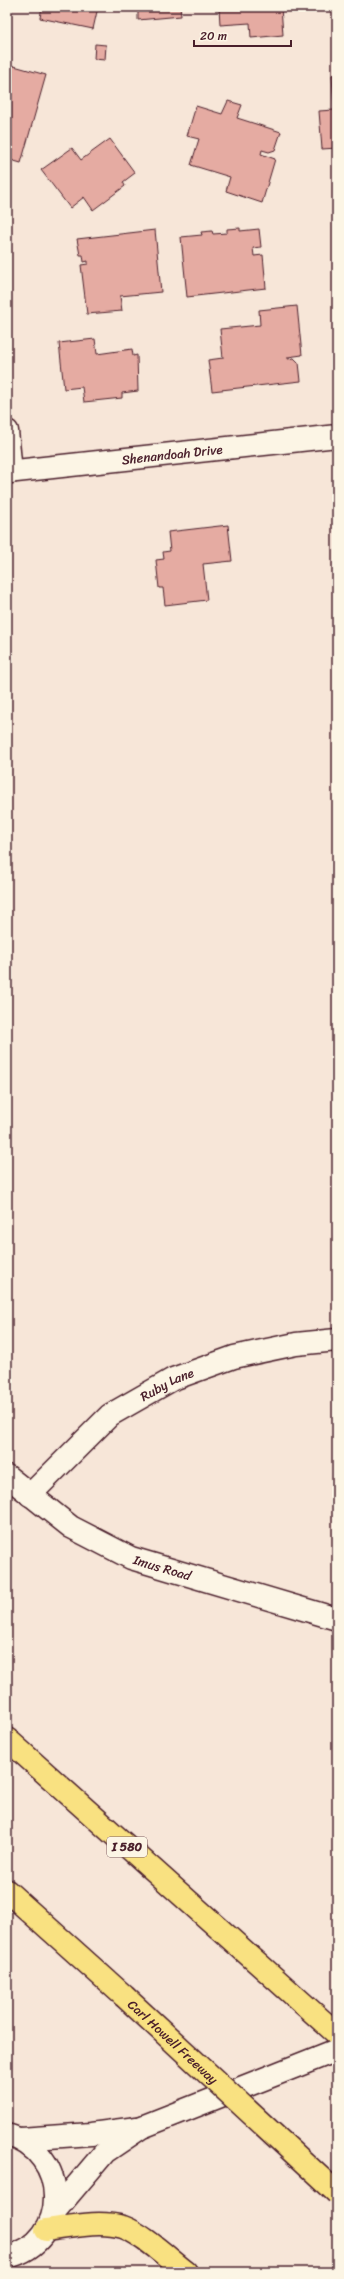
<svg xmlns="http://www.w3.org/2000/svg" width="344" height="2279" viewBox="0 0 344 2279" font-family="Sriracha,sans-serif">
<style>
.building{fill:#e5aba2;stroke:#4a1f2b}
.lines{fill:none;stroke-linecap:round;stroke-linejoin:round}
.minor-casing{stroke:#4a1f2b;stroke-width:25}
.secondary-casing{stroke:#4a1f2b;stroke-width:25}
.motorway-casing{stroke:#4a1f2b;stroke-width:25}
.minor{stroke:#fcf5e5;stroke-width:22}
.secondary{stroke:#fcf5e5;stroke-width:22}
.motorway{stroke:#f9e181;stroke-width:22}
.motorway-bridge-casing{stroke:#4a1f2b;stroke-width:25;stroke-linecap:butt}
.motorway-bridge{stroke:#f9e181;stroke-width:22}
.labels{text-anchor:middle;stroke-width:3.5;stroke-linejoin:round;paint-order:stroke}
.shield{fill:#fcf5e5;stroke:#7f5f63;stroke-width:1}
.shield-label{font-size:12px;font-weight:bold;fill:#4a1f2b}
.street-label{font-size:13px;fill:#4a1f2b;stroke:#fcf5e5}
</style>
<rect width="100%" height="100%" fill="#f7e6d8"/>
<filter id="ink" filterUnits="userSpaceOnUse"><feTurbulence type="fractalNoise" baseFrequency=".025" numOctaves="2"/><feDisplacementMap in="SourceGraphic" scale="8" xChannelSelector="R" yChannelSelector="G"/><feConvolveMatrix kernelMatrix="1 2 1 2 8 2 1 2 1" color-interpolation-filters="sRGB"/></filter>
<g filter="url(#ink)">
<g class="building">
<path d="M42,7H98L93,29L40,18Z"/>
<path d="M138,7H180L181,16L138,20Z"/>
<path d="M219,7H281L283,35L251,38L250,23L220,25Z"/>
<path d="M95,44L106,45L105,60L94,59Z"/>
<path d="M7,64L46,75L21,163L7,159Z"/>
<path d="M332,75H337V148L322,149L319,111L334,110Z"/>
<path d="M228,101L242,105L237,118L281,132L275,150L269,152L262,150L261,154L275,159L262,203L226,191L230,177L191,165L199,139L187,136L196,106L222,114Z"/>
<path d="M110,139L135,173L123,182L125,186L93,210L84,197L70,208L41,170L72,148L81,160Z"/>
<path d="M240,228V231L259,229L261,247L253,248L254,256L263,255L266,288L187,297L181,237L202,235L201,232L212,231L213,234L227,233V229Z"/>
<path d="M155,230L161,292L120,296L122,311L87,314L81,265L88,264V261L84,262L83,255H80L77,239Z"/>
<path d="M297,306L302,355L288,357V359L294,358L299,363L301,381L212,391L208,360L223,358L220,329L260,325L259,310Z"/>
<path d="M95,339L97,354L132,349L133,356L137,355L138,391L122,393V398L84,402L82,387L64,389L59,343Z"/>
<path d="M228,525L232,561L203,564L207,600L165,605L163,588H159L156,560L164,559L163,552L170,551L168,532Z"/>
<path d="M334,1168H337V1196Z"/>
</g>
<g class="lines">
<defs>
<g id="minor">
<path d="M7,431L11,472"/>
<path id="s1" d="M7,472L337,436"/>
<path id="s2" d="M7,1476L71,1527L131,1558L337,1619"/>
<path id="s3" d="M30,1495L110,1415L173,1379L234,1357L296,1344L337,1340"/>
</g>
<g id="secondary">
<path d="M7,2135C70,2152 72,2242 7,2257"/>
<path d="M20,2139L91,2134L137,2128"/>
<path d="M55,2211L105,2152L142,2127L337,2050"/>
</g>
<g id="motorway">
<path d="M7,1739L337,2034"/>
<path d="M7,1891L124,1996"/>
<path d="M46,2230C70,2227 99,2220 123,2227C143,2234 169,2259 186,2272"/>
</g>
</defs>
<use href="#minor" class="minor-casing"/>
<use href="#secondary" class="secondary-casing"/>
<use href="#motorway" class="motorway-casing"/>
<use href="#minor" class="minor"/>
<use href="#secondary" class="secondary"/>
<use href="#motorway" class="motorway"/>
<defs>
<g id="motorway-bridge">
<path id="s4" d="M124,1996L337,2193"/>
</g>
</defs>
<use href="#motorway-bridge" class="motorway-bridge-casing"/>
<use href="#motorway-bridge" class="motorway-bridge"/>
</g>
</g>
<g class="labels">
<rect class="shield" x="107" y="1837" width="40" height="20" rx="3"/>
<g class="shield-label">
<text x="127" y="1851">I 580</text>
</g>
<g class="street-label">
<text dy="5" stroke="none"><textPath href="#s1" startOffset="166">Shenandoah Drive</textPath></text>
<text dy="5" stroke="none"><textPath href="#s3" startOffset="178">Ruby Lane</textPath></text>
<text dy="5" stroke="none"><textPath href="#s2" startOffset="182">Imus Road</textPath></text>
<text dy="5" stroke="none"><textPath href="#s4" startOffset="67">Carl Howell Freeway</textPath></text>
</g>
</g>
<rect width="344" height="2279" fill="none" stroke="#fcf5e5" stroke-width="24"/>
<rect x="12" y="12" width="320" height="2255" fill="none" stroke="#4a1f2b" stroke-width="1.5" filter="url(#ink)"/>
<path d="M194 40v6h97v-6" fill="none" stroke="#4a1f2b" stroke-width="2"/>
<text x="200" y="40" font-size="12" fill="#4a1f2b" stroke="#fcf5e5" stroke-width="3" paint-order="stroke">20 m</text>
</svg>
